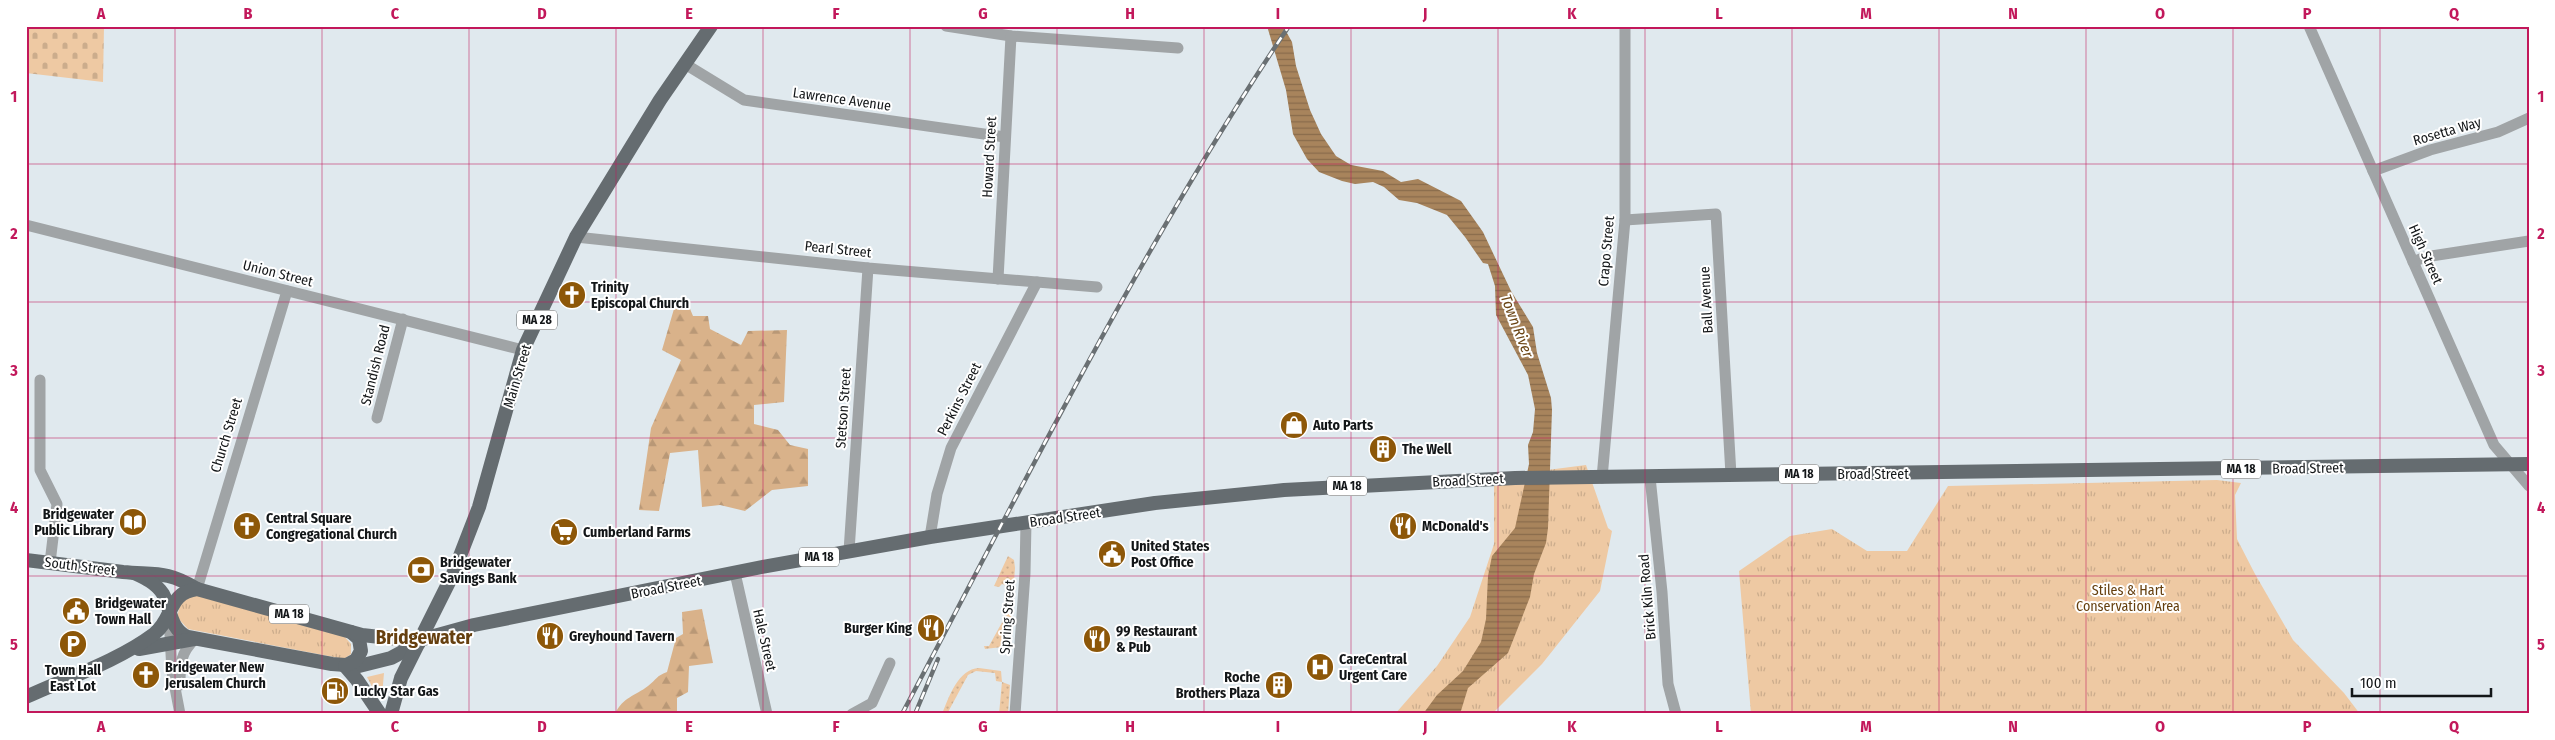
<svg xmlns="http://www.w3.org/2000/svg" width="2555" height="740" viewBox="0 0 2555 740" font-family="'Fira Sans Condensed',sans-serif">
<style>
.grass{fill:url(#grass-dots)}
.forest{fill:url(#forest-firs)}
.cemetery{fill:url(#cemetery-stones)}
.park{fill:url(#park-tufts)}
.water{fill:url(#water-rules)}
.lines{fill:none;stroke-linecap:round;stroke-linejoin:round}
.minor{stroke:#a0a4a6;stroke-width:11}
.major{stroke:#656c70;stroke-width:14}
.rail-casing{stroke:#6a7073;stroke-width:4.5}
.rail{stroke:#fff;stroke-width:2.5;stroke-dasharray:8;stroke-linecap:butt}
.grid{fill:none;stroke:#c2185b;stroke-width:1;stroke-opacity:0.55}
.labels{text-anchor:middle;stroke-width:4;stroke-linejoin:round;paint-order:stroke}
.shield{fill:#fff;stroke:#5a5c5d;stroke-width:1}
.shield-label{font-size:12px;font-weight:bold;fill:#131618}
.street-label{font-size:14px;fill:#131618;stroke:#fff}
.poi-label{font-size:14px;font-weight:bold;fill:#131618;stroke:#fff;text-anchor:start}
.park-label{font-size:14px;fill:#653f0e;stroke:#fff}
.water-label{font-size:15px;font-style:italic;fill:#6b4515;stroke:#fff}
.district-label{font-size:19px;font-weight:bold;fill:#664010;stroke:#fff}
.neatline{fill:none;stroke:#c2185b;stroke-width:2}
.grid-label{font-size:16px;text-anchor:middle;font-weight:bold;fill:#c2185b}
</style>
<defs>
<pattern id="grass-dots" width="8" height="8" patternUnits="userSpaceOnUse" patternTransform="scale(1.25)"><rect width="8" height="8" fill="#eec9a3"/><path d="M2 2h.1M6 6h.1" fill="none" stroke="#cbac8c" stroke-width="1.8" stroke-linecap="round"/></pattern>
<pattern id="forest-firs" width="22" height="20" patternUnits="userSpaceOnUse" patternTransform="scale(1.25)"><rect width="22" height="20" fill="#d9b28a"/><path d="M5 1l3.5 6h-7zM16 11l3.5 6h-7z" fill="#b99876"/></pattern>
<pattern id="cemetery-stones" width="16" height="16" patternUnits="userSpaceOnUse" patternTransform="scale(1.25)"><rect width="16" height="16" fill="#eec9a3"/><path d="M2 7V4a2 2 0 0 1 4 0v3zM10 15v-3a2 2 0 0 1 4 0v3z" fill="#cbac8c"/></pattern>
<pattern id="park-tufts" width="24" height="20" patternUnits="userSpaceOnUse" patternTransform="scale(1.25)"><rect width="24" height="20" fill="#eec9a3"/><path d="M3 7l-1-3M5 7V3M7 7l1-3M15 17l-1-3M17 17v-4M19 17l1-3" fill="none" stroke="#cbac8c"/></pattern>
<pattern id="water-rules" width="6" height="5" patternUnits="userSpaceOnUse" patternTransform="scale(1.25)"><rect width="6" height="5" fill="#a8845c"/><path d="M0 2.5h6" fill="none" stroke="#886b4b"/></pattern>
</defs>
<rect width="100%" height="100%" fill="#e0e9ee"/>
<g class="grass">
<path d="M1008,556L1014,560L1015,568L1010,636L1002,647L985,649L984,646H989L1005,617L1010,587L1002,584L999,587L994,586Z"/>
<path d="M979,668L1001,671L1002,682L1010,685L1008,714H999L1002,682L996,681L995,673L976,671L968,675L947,714H942C949,697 958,669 979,668Z"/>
</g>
<g class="forest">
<path d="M676,302L688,304L693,316H708L710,329L741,345L748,331L787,330L784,402L754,405V424L778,430L790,445L808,449V486L772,490L745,511L720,505L702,507L698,450L670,453L659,511L639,510L651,428L681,360L662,350Z"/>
<path d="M702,609L713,663L689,666L688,692L677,698V714H615C623,697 635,696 648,686C657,679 656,676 667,672L676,638L683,634L682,612Z"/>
</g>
<path class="cemetery" d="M26,26H104L103,82L26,73Z"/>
<g class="park">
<path d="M1586,465L1608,528L1612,531L1600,591L1542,664L1492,714H1395L1437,666L1470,617L1494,544V477Z"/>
<path d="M2217,480L2241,483L2235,495L2237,539L2255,574L2293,640L2344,693L2360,714H1751L1739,571L1790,536L1832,529L1867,551H1907L1948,486Z"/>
<path d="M195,595L345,637L351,644V654L344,659L188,629L177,617L181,601Z"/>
<path d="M384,673L382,696L378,698L367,677Z"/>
</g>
<path class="water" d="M1267,26H1283L1292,42L1296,66L1310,110L1321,134L1336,156L1351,165L1383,171L1401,182L1418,179L1461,201L1483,232L1511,291L1533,327L1537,353L1551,398L1552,410L1548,528L1546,543L1534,574L1530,597L1508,653L1468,688L1460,714H1423L1437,695L1463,671L1481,642L1486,619L1488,576L1492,556L1515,528L1529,464L1528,445L1533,432L1535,409L1528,375L1496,315L1495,286L1488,264L1483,263L1465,237L1447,215L1417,203L1399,200L1384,187L1373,182L1355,184L1342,181L1319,172L1307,159L1293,134L1286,90Z"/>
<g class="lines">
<g class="minor">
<path d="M946,26L1011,36L1178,48"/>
<path d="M2309,26L2494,445L2529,486"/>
<path d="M685,64L744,100L1005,137"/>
<path d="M2373,171L2430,150L2498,132L2529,118"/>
<path d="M1625,220L1716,214L1731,475"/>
<path d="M26,225L523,350"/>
<path d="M576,237L868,268L1097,287"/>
<path d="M2413,262L2425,257L2529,241"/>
<path d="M998,279L1011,36"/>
<path d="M40,380V470L57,504L50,563"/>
<path d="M377,418L403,319"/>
<path d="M1650,477L1662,592L1668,684L1676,714"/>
<path d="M1602,478L1625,220V26"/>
<path d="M930,537L937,494L951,448L1037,282"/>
<path d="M849,551L868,268"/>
<path d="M735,573L767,714"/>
<path d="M197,589L287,291"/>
<path d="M169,616L172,672L180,714"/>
<path d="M180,685C180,665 180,653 195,639"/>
<path d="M852,714L872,703L890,663"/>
<path d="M1015,714L1025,573L1026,522"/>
</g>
<g class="major">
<path d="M26,560C58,564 91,568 123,572C154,575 167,570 197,589"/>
<path d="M134,573C145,578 156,583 163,594C171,609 170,630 188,637L332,664L359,666L391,658L419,643"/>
<path d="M139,649L194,639"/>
<path d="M345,666L357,680L380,714"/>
<path d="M345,666L356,660L361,651L359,639L351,632"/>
<path d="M26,697C67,678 118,661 154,634C174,619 167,593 197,589L362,635L416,641L474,625L762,567L930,537L1155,503L1284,490L1515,478L2529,464"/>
<path d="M391,714L401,678L453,574L479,507L523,350L576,237L660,100L711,26"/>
</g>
<defs>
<g id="rail">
<path d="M902,714C1025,482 1142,245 1289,26"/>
<path d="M915,714L938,659"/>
</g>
</defs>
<use href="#rail" class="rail-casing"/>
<use href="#rail" class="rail"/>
</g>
<path class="grid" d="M175,26V714M322,26V714M469,26V714M616,26V714M763,26V714M910,26V714M1057,26V714M1204,26V714M1351,26V714M1498,26V714M1645,26V714M1792,26V714M1939,26V714M2086,26V714M2233,26V714M2380,26V714M26,164H2529M26,302H2529M26,438H2529M26,576H2529"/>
<defs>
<symbol id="church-disc" viewBox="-11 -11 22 22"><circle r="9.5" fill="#8d5708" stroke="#fff"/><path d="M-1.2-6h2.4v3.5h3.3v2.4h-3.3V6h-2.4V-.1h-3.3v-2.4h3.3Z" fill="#fff"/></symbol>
<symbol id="shop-disc" viewBox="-11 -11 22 22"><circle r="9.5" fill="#8d5708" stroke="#fff"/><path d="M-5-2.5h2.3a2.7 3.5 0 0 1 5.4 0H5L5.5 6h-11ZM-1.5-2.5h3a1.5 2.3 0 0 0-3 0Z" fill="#fff"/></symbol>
<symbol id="building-disc" viewBox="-11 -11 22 22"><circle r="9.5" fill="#8d5708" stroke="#fff"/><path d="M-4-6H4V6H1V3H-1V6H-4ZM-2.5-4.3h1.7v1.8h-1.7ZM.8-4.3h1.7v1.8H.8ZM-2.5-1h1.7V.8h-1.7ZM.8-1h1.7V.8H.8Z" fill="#fff"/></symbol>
<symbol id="library-disc" viewBox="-11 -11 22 22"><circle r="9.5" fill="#8d5708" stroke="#fff"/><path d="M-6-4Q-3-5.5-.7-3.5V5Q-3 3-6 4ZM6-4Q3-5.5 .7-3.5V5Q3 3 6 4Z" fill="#fff"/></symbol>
<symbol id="restaurant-disc" viewBox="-11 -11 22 22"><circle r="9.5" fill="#8d5708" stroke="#fff"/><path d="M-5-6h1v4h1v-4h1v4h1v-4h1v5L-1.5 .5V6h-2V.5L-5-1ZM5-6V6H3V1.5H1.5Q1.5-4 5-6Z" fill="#fff"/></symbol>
<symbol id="supermarket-disc" viewBox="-11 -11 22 22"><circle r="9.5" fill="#8d5708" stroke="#fff"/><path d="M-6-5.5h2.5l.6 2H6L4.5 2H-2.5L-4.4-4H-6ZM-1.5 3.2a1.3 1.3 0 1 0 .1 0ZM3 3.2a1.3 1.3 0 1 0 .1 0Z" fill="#fff"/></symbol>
<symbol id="civic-disc" viewBox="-11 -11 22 22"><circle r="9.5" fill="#8d5708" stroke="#fff"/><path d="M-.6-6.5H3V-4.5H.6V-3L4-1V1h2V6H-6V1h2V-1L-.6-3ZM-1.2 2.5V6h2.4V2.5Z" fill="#fff"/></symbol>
<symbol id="bank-disc" viewBox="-11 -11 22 22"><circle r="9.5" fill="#8d5708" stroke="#fff"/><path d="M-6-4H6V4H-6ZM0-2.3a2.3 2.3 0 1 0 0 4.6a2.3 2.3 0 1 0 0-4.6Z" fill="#fff"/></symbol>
<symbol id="parking-disc" viewBox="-11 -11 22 22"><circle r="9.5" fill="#8d5708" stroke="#fff"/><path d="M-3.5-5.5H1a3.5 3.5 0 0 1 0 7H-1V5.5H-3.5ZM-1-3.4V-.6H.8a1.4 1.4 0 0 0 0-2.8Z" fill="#fff"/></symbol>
<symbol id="hospital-disc" viewBox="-11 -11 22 22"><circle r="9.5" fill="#8d5708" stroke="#fff"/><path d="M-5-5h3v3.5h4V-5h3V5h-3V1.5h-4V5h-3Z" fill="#fff"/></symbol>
<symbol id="fuel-disc" viewBox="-11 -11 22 22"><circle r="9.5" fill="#8d5708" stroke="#fff"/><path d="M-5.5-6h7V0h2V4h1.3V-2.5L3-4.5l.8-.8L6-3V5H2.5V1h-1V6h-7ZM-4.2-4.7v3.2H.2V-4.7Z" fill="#fff"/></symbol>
</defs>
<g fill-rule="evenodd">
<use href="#church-disc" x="556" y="279" width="32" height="32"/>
<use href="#shop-disc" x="1278" y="409" width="32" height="32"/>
<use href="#building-disc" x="1367" y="433" width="32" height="32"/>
<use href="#library-disc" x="117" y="506" width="32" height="32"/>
<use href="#church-disc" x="231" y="510" width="32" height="32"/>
<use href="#restaurant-disc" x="1387" y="510" width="32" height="32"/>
<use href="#supermarket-disc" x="548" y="516" width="32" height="32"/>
<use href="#civic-disc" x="1096" y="538" width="32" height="32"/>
<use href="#bank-disc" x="405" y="554" width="32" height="32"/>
<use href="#civic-disc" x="60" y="595" width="32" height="32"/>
<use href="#restaurant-disc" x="915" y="612" width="32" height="32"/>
<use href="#restaurant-disc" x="534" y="620" width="32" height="32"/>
<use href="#restaurant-disc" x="1081" y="623" width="32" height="32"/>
<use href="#parking-disc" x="57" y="628" width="32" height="32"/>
<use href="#hospital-disc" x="1304" y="651" width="32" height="32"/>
<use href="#church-disc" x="130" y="659" width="32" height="32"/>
<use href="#building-disc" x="1263" y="669" width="32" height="32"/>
<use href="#fuel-disc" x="319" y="675" width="32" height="32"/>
</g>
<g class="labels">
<g class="shield">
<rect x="517" y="310.5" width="40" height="19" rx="4"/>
<rect x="2221" y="459.5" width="40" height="19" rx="4"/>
<rect x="1779" y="464.5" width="40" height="19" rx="4"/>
<rect x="1327" y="476.5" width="40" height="19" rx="4"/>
<rect x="799" y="547.5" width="40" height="19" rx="4"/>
<rect x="269" y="604.5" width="40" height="19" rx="4"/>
</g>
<g class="shield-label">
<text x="537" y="324">MA 28</text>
<text x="2241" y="473">MA 18</text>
<text x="1799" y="478">MA 18</text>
<text x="1347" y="490">MA 18</text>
<text x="819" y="561">MA 18</text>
<text x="289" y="618">MA 18</text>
</g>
<g class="street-label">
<text transform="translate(842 99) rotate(8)" y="5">Lawrence Avenue</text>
<text transform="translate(2447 131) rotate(-16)" y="5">Rosetta Way</text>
<text transform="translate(989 157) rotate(-87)" y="5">Howard Street</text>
<text transform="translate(838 249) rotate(6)" y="5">Pearl Street</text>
<text transform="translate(1606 251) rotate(-85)" y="5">Crapo Street</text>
<text transform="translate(2426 254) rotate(66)" y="5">High Street</text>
<text transform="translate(278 273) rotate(14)" y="5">Union Street</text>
<text transform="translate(1706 300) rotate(-93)" y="5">Ball Avenue</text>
<text transform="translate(375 365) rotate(-76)" y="5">Standish Road</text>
<text transform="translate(517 376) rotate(-73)" y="5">Main Street</text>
<text transform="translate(959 399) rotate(-63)" y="5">Perkins Street</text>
<text transform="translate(843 408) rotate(-86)" y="5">Stetson Street</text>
<text transform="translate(226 435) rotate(-73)" y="5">Church Street</text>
<text transform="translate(2308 468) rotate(-1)" y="5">Broad Street</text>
<text x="1873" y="479">Broad Street</text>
<text transform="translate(1468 480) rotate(-3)" y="5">Broad Street</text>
<text transform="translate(1065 517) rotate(-8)" y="5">Broad Street</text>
<text transform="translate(80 566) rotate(7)" y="5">South Street</text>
<text transform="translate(666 587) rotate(-11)" y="5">Broad Street</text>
<text transform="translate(1647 597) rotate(-95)" y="5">Brick Kiln Road</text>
<text transform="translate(1007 617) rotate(-86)" y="5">Spring Street</text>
<text transform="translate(765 640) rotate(77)" y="5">Hale Street</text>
</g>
<g class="poi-label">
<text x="591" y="292">Trinity<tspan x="591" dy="16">Episcopal Church</tspan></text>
<text x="1313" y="430">Auto Parts</text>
<text x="1402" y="454">The Well</text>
<text x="114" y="519" text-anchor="end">Bridgewater<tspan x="114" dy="16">Public Library</tspan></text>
<text x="266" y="523">Central Square<tspan x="266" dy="16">Congregational Church</tspan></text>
<text x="1422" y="531">McDonald's</text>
<text x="583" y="537">Cumberland Farms</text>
<text x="1131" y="551">United States<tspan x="1131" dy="16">Post Office</tspan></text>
<text x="440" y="567">Bridgewater<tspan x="440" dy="16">Savings Bank</tspan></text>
<text x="95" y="608">Bridgewater<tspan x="95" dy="16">Town Hall</tspan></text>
<text x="912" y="633" text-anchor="end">Burger King</text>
<text x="1116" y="636">99 Restaurant<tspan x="1116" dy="16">&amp; Pub</tspan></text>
<text x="569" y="641">Greyhound Tavern</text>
<text x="1339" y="664">CareCentral<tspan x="1339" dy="16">Urgent Care</tspan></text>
<text x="165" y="672">Bridgewater New<tspan x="165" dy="16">Jerusalem Church</tspan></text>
<text x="73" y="675" text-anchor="middle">Town Hall<tspan x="73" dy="16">East Lot</tspan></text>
<text x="1260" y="682" text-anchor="end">Roche<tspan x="1260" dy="16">Brothers Plaza</tspan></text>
<text x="354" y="696">Lucky Star Gas</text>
</g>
<g class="park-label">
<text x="2128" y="595">Stiles &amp; Hart<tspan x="2128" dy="16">Conservation Area</tspan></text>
</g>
<g class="water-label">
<text transform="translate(1517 326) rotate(69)" y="5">Town River</text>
</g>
<g class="district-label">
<text x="424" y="644">Bridgewater</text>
</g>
</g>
<rect width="2555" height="740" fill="none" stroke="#ffffff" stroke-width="55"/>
<path d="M2352 688v8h139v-8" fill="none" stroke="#131618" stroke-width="2.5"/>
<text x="2360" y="688" font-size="15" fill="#131618" stroke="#ffffff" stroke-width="4" paint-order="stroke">100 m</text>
<rect x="28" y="28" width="2500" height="684" class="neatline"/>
<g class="grid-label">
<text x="101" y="19">A</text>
<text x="248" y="19">B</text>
<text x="395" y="19">C</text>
<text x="542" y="19">D</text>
<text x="689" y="19">E</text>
<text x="836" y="19">F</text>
<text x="983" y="19">G</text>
<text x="1130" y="19">H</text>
<text x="1278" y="19">I</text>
<text x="1425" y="19">J</text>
<text x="1572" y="19">K</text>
<text x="1719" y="19">L</text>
<text x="1866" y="19">M</text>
<text x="2013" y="19">N</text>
<text x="2160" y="19">O</text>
<text x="2307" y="19">P</text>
<text x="2454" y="19">Q</text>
<text x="14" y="102">1</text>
<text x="2541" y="102">1</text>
<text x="14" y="239">2</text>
<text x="2541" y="239">2</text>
<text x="14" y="376">3</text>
<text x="2541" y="376">3</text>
<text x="14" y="513">4</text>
<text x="2541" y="513">4</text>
<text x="14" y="650">5</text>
<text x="2541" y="650">5</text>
<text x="101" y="732">A</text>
<text x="248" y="732">B</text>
<text x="395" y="732">C</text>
<text x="542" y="732">D</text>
<text x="689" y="732">E</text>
<text x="836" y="732">F</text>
<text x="983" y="732">G</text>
<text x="1130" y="732">H</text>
<text x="1278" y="732">I</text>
<text x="1425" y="732">J</text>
<text x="1572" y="732">K</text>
<text x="1719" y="732">L</text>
<text x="1866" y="732">M</text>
<text x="2013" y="732">N</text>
<text x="2160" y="732">O</text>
<text x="2307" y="732">P</text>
<text x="2454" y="732">Q</text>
</g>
</svg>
